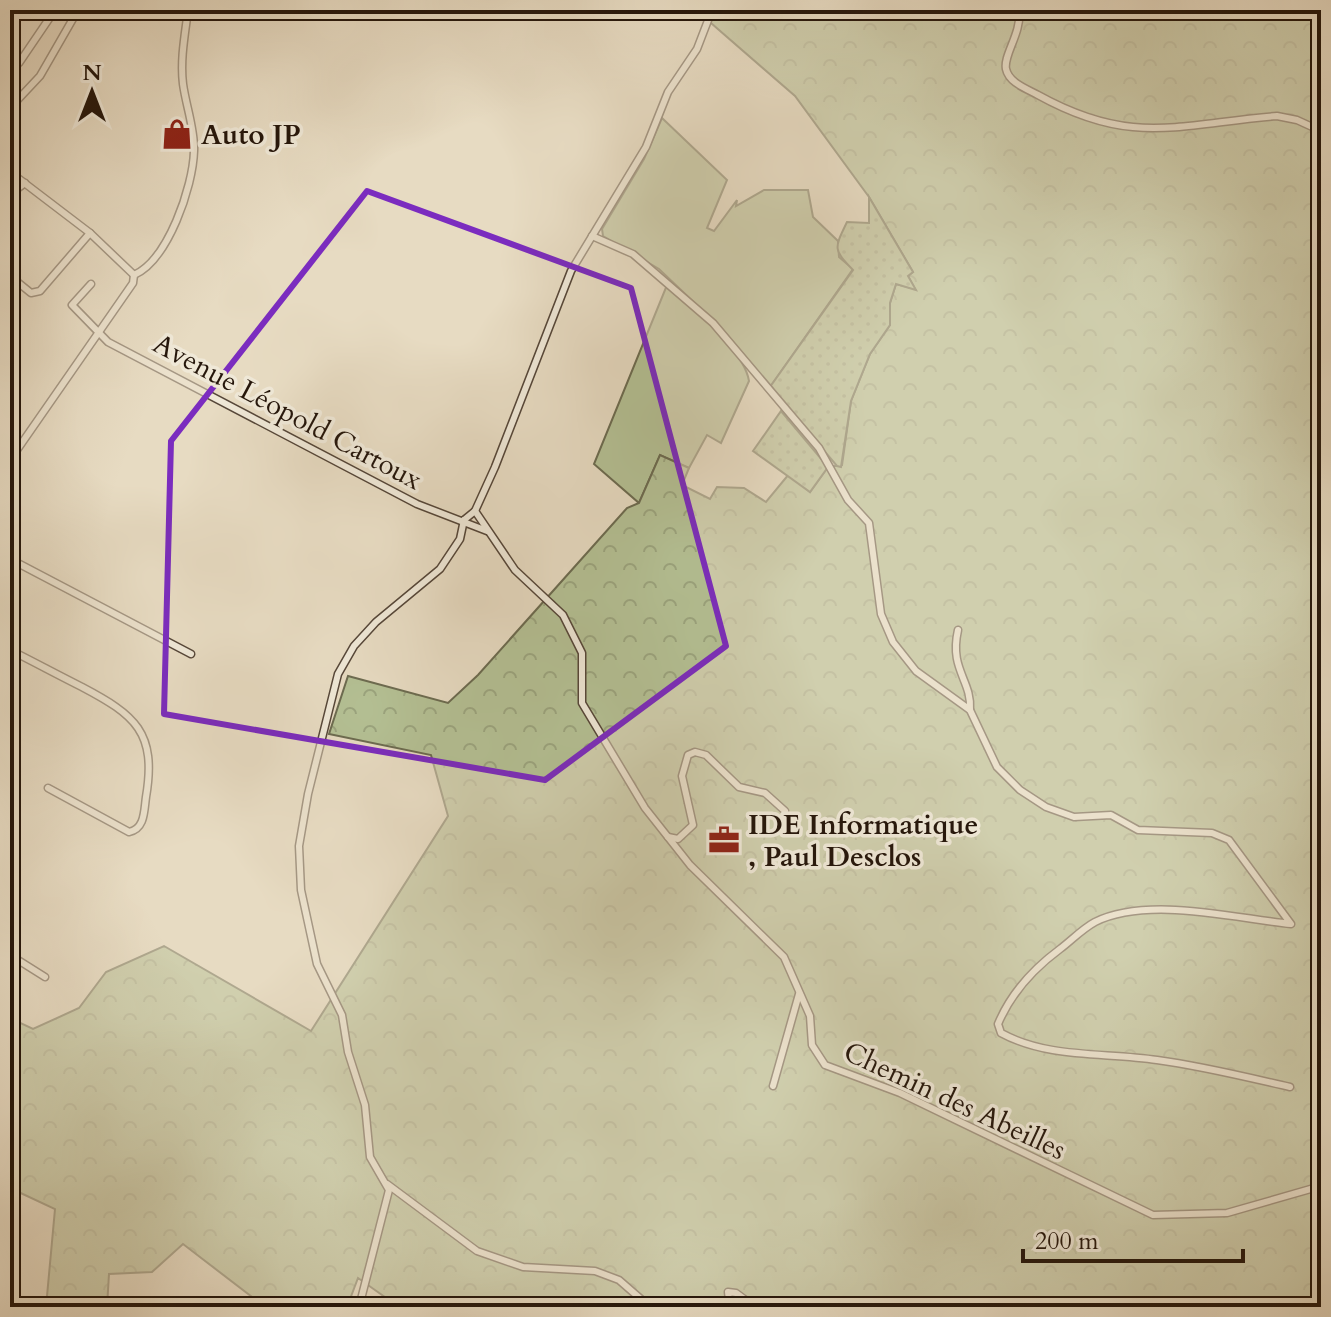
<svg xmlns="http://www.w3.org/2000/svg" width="1331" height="1317" viewBox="0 0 1331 1317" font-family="Cardo,serif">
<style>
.grass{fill:#b4c094;stroke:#6c6b50;stroke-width:2}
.forest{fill:url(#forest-crowns);stroke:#6c6b50;stroke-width:2}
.park{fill:url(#park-dots);stroke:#6c6b50;stroke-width:2}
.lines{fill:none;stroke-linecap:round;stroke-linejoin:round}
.minor-casing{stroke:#564739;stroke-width:9}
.secondary-casing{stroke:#25160b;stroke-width:12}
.minor{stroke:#efe8d7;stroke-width:6}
.secondary{stroke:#efe8d7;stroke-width:9}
.marked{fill:none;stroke:#7b2cbf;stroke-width:6;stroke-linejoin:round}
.labels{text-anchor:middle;stroke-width:7;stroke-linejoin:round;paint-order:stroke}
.poi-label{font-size:28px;font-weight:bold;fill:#25160b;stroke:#efe8d7;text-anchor:start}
.street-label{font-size:28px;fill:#25160b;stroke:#efe8d7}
</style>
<defs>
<pattern id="forest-crowns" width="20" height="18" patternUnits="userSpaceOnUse" patternTransform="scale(2)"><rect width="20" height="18" fill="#b4c094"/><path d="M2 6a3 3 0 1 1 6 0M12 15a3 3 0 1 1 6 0" fill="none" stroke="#9ba47e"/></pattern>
<pattern id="park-dots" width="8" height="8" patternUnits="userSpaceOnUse" patternTransform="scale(2)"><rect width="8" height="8" fill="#b4c094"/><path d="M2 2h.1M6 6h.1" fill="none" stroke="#9ba47e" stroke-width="1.8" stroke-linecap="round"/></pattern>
</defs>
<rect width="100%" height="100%" fill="#e7dbc2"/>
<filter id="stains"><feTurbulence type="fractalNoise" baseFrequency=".0025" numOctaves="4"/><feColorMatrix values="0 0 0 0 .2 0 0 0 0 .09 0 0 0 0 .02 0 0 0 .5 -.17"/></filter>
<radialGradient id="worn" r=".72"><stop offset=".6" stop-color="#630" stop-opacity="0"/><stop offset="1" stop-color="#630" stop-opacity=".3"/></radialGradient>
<g class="grass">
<path d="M662,118L727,180L707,228L714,231L737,200L736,206L764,190H808L813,217L838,241L839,257L853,269L770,387L723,330L659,269L603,236L602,229L644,159Z"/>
<path d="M667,285C691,308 744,349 749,381L721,443L707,435L689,468L660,455L639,503L594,464Z"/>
</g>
<path class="forest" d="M696,10H1321V1307H399L358,1278L347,1307H265L183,1244L152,1272L109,1274L107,1307H46L55,1209L10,1188V1018L33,1029L79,1008L106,972L164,946L311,1031L448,816L431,755L329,734L348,676L448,703L478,675L627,508L639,503L660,455L689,468L682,485L710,499L717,487L744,488L766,502L789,474L810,492L828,467L842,465L851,401L870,354L890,325V303L896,284L915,289L908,276L913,272L869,197L795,96Z"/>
<g class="park">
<path d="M869,197L913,272L908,276L916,290L896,284L890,303V325L870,354L851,401L841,467L837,466L770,387L853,270C833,249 834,249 847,222L869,223Z"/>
<path d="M781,411L828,467L810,492L753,451Z"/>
</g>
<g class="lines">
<defs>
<g id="minor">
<path d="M1019,10C1022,33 1003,55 1006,69C1009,83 1027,89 1038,95C1132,147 1178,124 1277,116L1297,120L1321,131"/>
<path d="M19,63L55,10"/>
<path d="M10,108L40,76L78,10"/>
<path d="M10,172L90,233L134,275"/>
<path d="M10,194L25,183"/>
<path d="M592,236L633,254L713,323L819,448L848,500L869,523L881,614L893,642L916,671L970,710L997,767L1020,790L1046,807L1074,817L1111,815L1138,830L1212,833L1229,840L1291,924C1233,918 1148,896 1095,922C1082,929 1072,940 1060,949C1033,969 1011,993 998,1024L1001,1033C1049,1059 1105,1052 1157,1060C1202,1066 1246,1077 1290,1087"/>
<path d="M134,275C168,260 193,187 194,151C195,130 186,106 183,84C180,60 185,34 188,10"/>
<path d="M10,276L31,293L40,291L90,233"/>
<path d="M91,284L72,305L108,342L417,504L487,531"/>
<path d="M10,460L133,283L134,275"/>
<path d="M475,511L515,570L563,615L582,653V703L645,808L690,865L784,957L810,1016L812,1045L825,1065L900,1093L1153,1215L1227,1213L1321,1186"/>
<path d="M464,520L475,511L495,467L571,271L646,147L668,92L697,49L712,10"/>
<path d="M10,559L191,654"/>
<path d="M958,630C949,670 972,680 970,710"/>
<path d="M10,650C34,662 58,675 82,687C135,715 157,732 146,797C144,811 145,829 129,832L48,788"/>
<path d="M668,837L678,839L693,825L682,776L688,755L695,752L706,755L739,787L765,793L785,811"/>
<path d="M10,955L45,977"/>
<path d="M773,1086L799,994"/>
<path d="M387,1184L477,1251L523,1267L595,1271L619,1280L650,1307"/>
<path d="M359,1307L389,1190L370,1157L365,1105L348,1052L342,1015L317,964L301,890L299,846L308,794L338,674L354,646L376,622L440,569L460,539L464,520"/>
<path d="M737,1307L729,1300L728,1292L736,1293L755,1307"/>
</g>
<path id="secondary" d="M10,12L12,10"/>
</defs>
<use href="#minor" class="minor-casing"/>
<use href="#secondary" class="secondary-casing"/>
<use href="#minor" class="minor"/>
<use href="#secondary" class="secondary"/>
</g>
<path d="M0 0H1331V1317H0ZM367,191L631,288L726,646L545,780L164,714L171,441Z" fill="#e7dbc2" fill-opacity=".55" fill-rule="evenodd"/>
<path class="marked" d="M367,191L631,288L726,646L545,780L164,714L171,441Z"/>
<defs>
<symbol id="shop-bare" viewBox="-9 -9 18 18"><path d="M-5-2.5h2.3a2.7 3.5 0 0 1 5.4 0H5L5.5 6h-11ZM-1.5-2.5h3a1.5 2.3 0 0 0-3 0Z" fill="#8f2418" stroke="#efe8d7" stroke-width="2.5" paint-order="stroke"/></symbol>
<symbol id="office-bare" viewBox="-9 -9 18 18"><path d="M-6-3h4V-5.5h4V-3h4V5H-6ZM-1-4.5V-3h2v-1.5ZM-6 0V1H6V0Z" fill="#8f2418" stroke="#efe8d7" stroke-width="2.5" paint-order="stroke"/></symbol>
</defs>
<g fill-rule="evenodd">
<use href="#shop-bare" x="155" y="112" width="44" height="44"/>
<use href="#office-bare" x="702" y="818" width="44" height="44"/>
</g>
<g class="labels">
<g class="poi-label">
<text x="201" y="144">Auto JP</text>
<text x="748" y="834">IDE Informatique<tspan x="748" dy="32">, Paul Desclos</tspan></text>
</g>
<g class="street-label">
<text transform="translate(288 411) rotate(28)" y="10">Avenue Léopold Cartoux</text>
<text transform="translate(955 1100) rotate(25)" y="10">Chemin des Abeilles</text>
</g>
</g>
<rect width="1331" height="1317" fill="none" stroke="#e7dbc2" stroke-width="40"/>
<rect x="12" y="12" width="1307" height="1293" fill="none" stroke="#25160b" stroke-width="4"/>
<rect x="20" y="20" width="1291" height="1277" fill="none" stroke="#25160b" stroke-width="2"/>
<g transform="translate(92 92)" stroke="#efe8d7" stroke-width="6" paint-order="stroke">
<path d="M0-6L14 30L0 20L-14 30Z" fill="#25160b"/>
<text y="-12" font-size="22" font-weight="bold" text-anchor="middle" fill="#25160b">N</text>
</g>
<path d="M1023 1249v12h220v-12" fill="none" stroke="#25160b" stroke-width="4"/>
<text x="1035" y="1249" font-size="24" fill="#25160b" stroke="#efe8d7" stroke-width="6" paint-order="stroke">200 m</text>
<rect width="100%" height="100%" filter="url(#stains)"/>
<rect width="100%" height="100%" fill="url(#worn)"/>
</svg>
